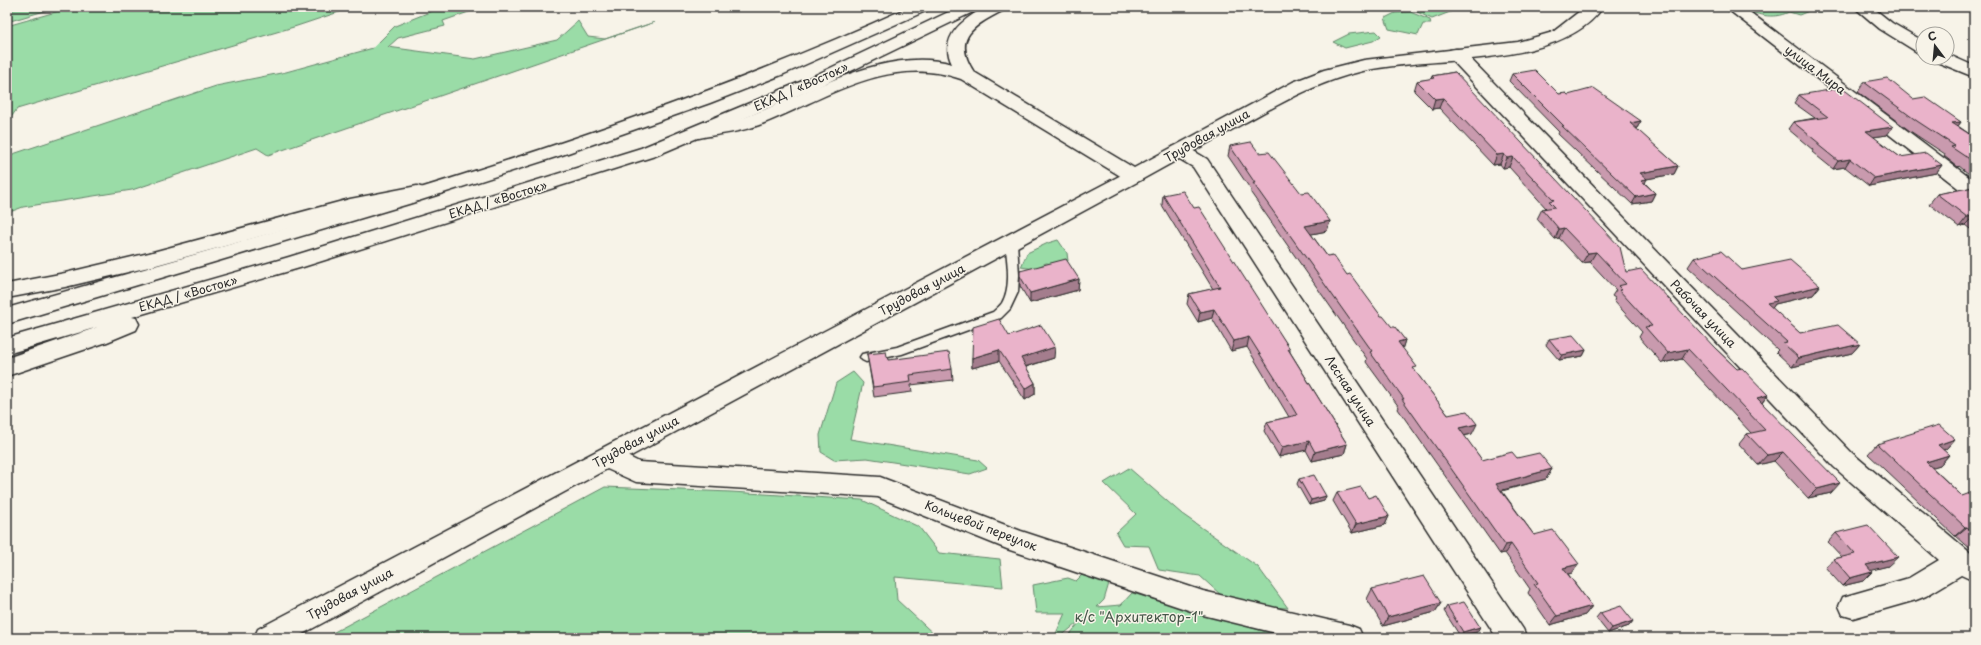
<svg xmlns="http://www.w3.org/2000/svg" width="1981" height="645" viewBox="0 0 1981 645" font-family="'Playpen Sans',sans-serif">
<style>
.green{fill:#9adca7;stroke:#628469}
.lines{fill:none;stroke-linecap:round;stroke-linejoin:round}
.lane-casing{stroke:#2b2b2b;stroke-width:3}
.street-casing{stroke:#2b2b2b;stroke-width:3}
.secondary-casing{stroke:#2b2b2b;stroke-width:3}
.primary-casing{stroke:#2b2b2b;stroke-width:3}
.highway-casing{stroke:#2b2b2b;stroke-width:3}
.lane{fill:#f7f3e8;fill-rule:evenodd}
.street{fill:#f7f3e8;fill-rule:evenodd}
.secondary{fill:#f7f3e8;fill-rule:evenodd}
.primary{fill:#f7f3e8;fill-rule:evenodd}
.highway{fill:#f7f3e8;fill-rule:evenodd}
.wall{fill:#c99aae;stroke:#2b2b2b}
.shaded-wall{fill:#a47d8d;stroke:#2b2b2b}
.building{fill:#eab3ca;stroke:#2b2b2b}
.labels{text-anchor:middle;stroke-width:3;stroke-linejoin:round;paint-order:stroke}
.street-label{font-size:12px;fill:#2b2b2b;stroke:#f7f3e8}
.near-park-label{font-size:14px;fill:#47574a;stroke:#f7f3e8}
</style>
<rect width="100%" height="100%" fill="#f7f3e8"/>
<filter id="ink" filterUnits="userSpaceOnUse"><feTurbulence type="fractalNoise" baseFrequency=".025" numOctaves="2"/><feDisplacementMap in="SourceGraphic" scale="8" xChannelSelector="R" yChannelSelector="G"/><feConvolveMatrix kernelMatrix="1 2 1 2 8 2 1 2 1" color-interpolation-filters="sRGB"/></filter>
<g filter="url(#ink)">
<g class="green">
<path d="M21,7H58L7,22V11Z"/>
<path d="M73,7H354L297,26L17,109L7,123V26Z"/>
<path d="M442,7H483L443,21L445,26L398,38L388,47L475,59L557,40L578,21L588,37L605,39L655,22L268,155L257,148L132,190L23,207L7,213V156L216,86L286,72L373,48L395,26Z"/>
<path d="M1424,7H1463L1432,19L1417,12Z"/>
<path d="M1741,7H1842L1848,9L1844,11L1834,9L1824,12L1809,11L1799,15L1789,12C1772,20 1756,15 1741,7Z"/>
<path d="M1410,12L1430,20L1431,24H1423L1418,35L1389,29L1385,18L1395,13Z"/>
<path d="M1376,31L1381,36L1373,41L1345,48L1333,42L1349,34Z"/>
<path d="M1058,240L1067,253L1068,261L1059,265L1046,263L1034,269L1021,267L1027,253L1048,243Z"/>
<path d="M853,372L863,383L850,439L978,460L987,468L970,474L867,458L834,460L821,452L820,435L836,383Z"/>
<path d="M1129,468L1182,514L1258,567L1288,608L1244,606L1221,595L1200,576L1159,570L1149,546L1123,545L1116,533L1136,514L1104,483Z"/>
<path d="M605,487L731,492L862,500L919,527L939,553L1000,559L1003,587L895,577L897,600L938,638H323Z"/>
<path d="M1083,574L1110,580L1104,600L1097,607L1121,605L1132,593L1287,638H1067L1082,619L1059,638H1054L1065,613H1036L1033,585L1068,578L1076,581Z"/>
</g>
<g class="lines">
<defs>
<path id="lane" d="M1011,238L1017,242L1019,275L1018,292L1010,309L1001,318L902,354L866,362L862,360L860,357L862,354L897,347L993,312C996,309 1000,306 1002,303C1012,286 1007,260 1005,242Z"/>
<g id="street">
<path d="M1725,7H1743L1974,181V197L1967,195Z"/>
<path d="M1854,7H1872L1892,23L1923,41V53L1917,52L1880,29Z"/>
<path d="M1456,49L1462,50L1852,453L1974,556V581L1961,575L1926,596L1916,600L1853,618L1843,615L1839,606L1843,597L1909,578L1939,560L1834,467L1450,58L1448,54L1450,50Z"/>
<path d="M1947,54L1974,66V77L1937,62L1935,58H1947Z"/>
<path d="M1180,145L1187,147L1207,159L1523,629L1527,638H1497L1193,167L1173,155L1171,151L1173,147Z"/>
<path d="M1134,170L1141,172L1144,176L1141,180L629,457L639,462L880,477L1021,531L1203,591L1349,625L1359,629L1363,638H1296L1203,615L1007,549L878,497L636,482L607,469L295,638H254L258,629L1127,172Z"/>
</g>
<path id="secondary" d="M986,7H1006L1004,10C975,25 951,37 974,72L1134,168L1293,82L1324,70L1364,60L1518,42L1553,32L1585,7H1603C1560,70 1430,55 1363,71C1320,81 1283,102 1244,123C1210,142 1175,161 1141,180L1134,182L1127,180L961,79C888,53 824,100 759,125C740,132 719,134 699,138L693,136L690,132L693,128C710,124 729,124 746,117C806,95 885,45 952,64C938,36 965,18 986,7Z"/>
<path id="primary" d="M417,186L424,188L427,192L424,196L351,211L149,267L65,287L7,298V284L65,273L149,253L350,199Z"/>
<g id="highway">
<path d="M909,7H930L928,10L784,74L710,103L562,155L412,203L7,324V308C312,221 620,139 909,7Z"/>
<path d="M959,7H979L977,10L818,87L655,156L303,267L132,317L136,318L139,324L136,330L107,342L7,376V358L98,327L7,354V338L289,257L641,148L805,80Z"/>
</g>
</defs>
<use href="#lane" class="lane-casing"/>
<use href="#street" class="street-casing"/>
<use href="#secondary" class="secondary-casing"/>
<use href="#primary" class="primary-casing"/>
<use href="#highway" class="highway-casing"/>
<use href="#lane" class="lane"/>
<use href="#street" class="street"/>
<use href="#secondary" class="secondary"/>
<use href="#primary" class="primary"/>
<use href="#highway" class="highway"/>
</g>
<g class="wall">
<path d="M1455,72L1626,272L1715,348L1737,369L1768,395L1762,403L1831,493L1808,498L1774,461L1758,465L1739,444L1747,434L1751,433L1682,359L1662,363L1639,337L1642,332L1614,301L1615,298L1612,296L1616,290L1590,262L1582,263L1559,238L1555,239L1537,219L1542,209L1546,208L1509,167L1503,168L1500,164L1493,165L1439,108L1432,109L1414,91L1417,81L1431,79L1432,76Z"/>
<path d="M1512,74L1559,94L1568,95L1641,121L1637,128L1636,129L1678,166L1674,174L1646,179L1645,183L1655,193L1651,201L1632,204L1558,134L1559,132L1509,81Z"/>
<path d="M1864,82L1913,99L1961,122L1958,126L1974,137V178L1959,166L1958,167L1944,156L1945,154L1910,131L1858,92Z"/>
<path d="M1799,95L1887,135L1873,137L1900,157L1942,165L1936,173L1869,186L1845,167L1833,169L1812,152L1813,150L1788,129L1793,122L1815,118L1794,103Z"/>
<path d="M1230,146L1259,153L1330,221L1327,231L1311,234L1327,256L1347,275L1381,316L1405,340L1402,349L1415,371L1448,415L1472,434L1464,436L1482,460L1517,458L1552,469L1546,479L1502,491L1534,535L1572,573L1568,574L1592,606L1585,615L1550,625L1528,593L1530,589L1505,553L1500,554L1398,409L1399,407L1366,362L1367,359L1251,193V190L1228,156Z"/>
<path d="M1974,187V232L1965,225L1959,227L1929,204L1937,194Z"/>
<path d="M1163,195L1194,208L1290,349V352L1347,444L1344,454L1312,461L1306,450L1279,457L1264,431L1267,422L1289,417L1247,347L1231,351L1212,318L1198,322L1187,304L1189,294L1213,289L1162,205Z"/>
<path d="M1694,258L1742,270L1820,286L1813,295L1775,304L1772,308L1800,333L1860,344L1852,353L1792,367L1776,352L1778,350L1688,267Z"/>
<path d="M1020,271L1079,279L1078,290L1030,303L1020,286Z"/>
<path d="M1009,336L1054,358L1026,367L1035,383V394L1025,400L999,361L972,368V358Z"/>
<path d="M1549,339L1586,350L1583,356L1559,360L1546,345Z"/>
<path d="M867,354L888,360L952,369L953,380L911,385L912,392L874,397Z"/>
<path d="M1955,439L1946,449L1943,450L1949,455L1940,465L1932,467L1962,496L1974,497V552L1956,536H1955L1868,454L1877,444Z"/>
<path d="M1299,479L1326,496L1324,501L1309,505L1297,484Z"/>
<path d="M1337,493L1368,498L1389,516L1385,525L1352,533L1333,501Z"/>
<path d="M1836,533L1888,566L1870,570L1863,581L1842,586L1825,567L1834,559L1842,557L1828,542Z"/>
<path d="M1372,589L1441,603L1435,612L1383,626L1367,599Z"/>
<path d="M1447,606L1477,632L1460,636L1444,611Z"/>
<path d="M1600,613L1633,621L1629,626L1608,633L1596,618Z"/>
</g>
<g class="shaded-wall">
<path d="M1443,98L1439,108L1432,109L1435,99Z"/>
<path d="M1641,121L1637,128L1626,131L1630,123Z"/>
<path d="M1961,122L1954,131L1952,123Z"/>
<path d="M1893,127L1887,135L1860,139L1866,131Z"/>
<path d="M1504,154L1500,164L1493,165L1497,155Z"/>
<path d="M1513,157L1509,167L1503,168L1507,158Z"/>
<path d="M1850,159L1845,167L1833,169L1838,161Z"/>
<path d="M1942,165L1936,173L1869,186L1874,178Z"/>
<path d="M1678,166L1674,174L1636,181L1640,173Z"/>
<path d="M1647,179L1643,187L1641,180Z"/>
<path d="M1655,193L1651,201L1632,204L1636,197Z"/>
<path d="M1974,216L1965,225L1959,227L1967,217Z"/>
<path d="M1330,221L1327,231L1302,236L1305,226Z"/>
<path d="M1564,228L1559,238L1555,239L1559,229Z"/>
<path d="M1596,252L1590,262L1582,263L1588,253Z"/>
<path d="M1079,279L1078,290L1030,303V293Z"/>
<path d="M1820,286L1813,295L1775,304L1771,310L1767,303L1773,297Z"/>
<path d="M1214,309L1212,318L1198,322L1200,312Z"/>
<path d="M1249,337L1247,347L1231,351L1234,341Z"/>
<path d="M1405,340L1402,350L1398,342Z"/>
<path d="M1860,344L1852,353L1792,367L1799,358Z"/>
<path d="M1055,347L1054,358L1021,368V358Z"/>
<path d="M1688,349L1682,359L1662,363L1668,353Z"/>
<path d="M999,350V361L972,368V358Z"/>
<path d="M1586,350L1583,356L1559,360L1562,355Z"/>
<path d="M1035,383V394L1025,400V389Z"/>
<path d="M1768,395L1760,405L1757,398Z"/>
<path d="M1477,424L1472,434L1454,438L1459,428Z"/>
<path d="M1955,439L1946,449L1928,454L1938,445Z"/>
<path d="M1309,441L1306,450L1279,457L1282,447Z"/>
<path d="M1347,444L1344,454L1312,461L1315,452Z"/>
<path d="M1783,452L1774,461L1758,465L1767,455Z"/>
<path d="M1949,455L1940,465L1917,472L1926,462Z"/>
<path d="M1552,469L1546,479L1491,493L1496,484Z"/>
<path d="M1840,483L1831,493L1808,498L1817,489Z"/>
<path d="M1326,496L1324,501L1309,505L1311,500Z"/>
<path d="M1389,516L1385,525L1352,533L1356,524Z"/>
<path d="M1965,527H1967L1956,536H1955Z"/>
<path d="M1511,544L1505,553L1500,554L1505,545Z"/>
<path d="M1898,557L1888,566L1857,574L1866,565Z"/>
<path d="M1579,564L1572,573L1556,577L1563,568Z"/>
<path d="M1872,572L1863,581L1842,586L1850,578Z"/>
<path d="M1441,603L1435,612L1383,626L1388,617Z"/>
<path d="M1592,606L1585,615L1550,625L1557,616Z"/>
<path d="M1633,621L1629,626L1608,633L1612,628Z"/>
<path d="M1480,627L1477,632L1460,636L1463,632Z"/>
</g>
<g class="building">
<path d="M1535,70L1559,94L1566,93L1568,95L1594,88L1641,121L1630,123L1678,166L1640,173L1647,179L1641,180L1655,193L1636,197L1562,126H1564L1512,74Z"/>
<path d="M1455,72L1620,247L1626,272L1641,269L1715,348L1737,369L1742,368L1768,395L1757,398L1840,483L1817,489L1783,452L1767,455L1747,434L1765,430L1688,349L1668,353L1645,327L1652,326L1619,290H1622L1618,286L1626,284L1596,252L1588,253L1564,228L1559,229L1542,209L1555,207L1549,201L1554,200L1513,157L1507,158L1504,154L1497,155L1443,98L1435,99L1417,81L1434,78L1432,76Z"/>
<path d="M1887,78L1913,99L1925,97L1961,122L1952,123L1974,137V162L1965,156L1966,157L1951,147L1955,146L1917,121L1864,82Z"/>
<path d="M1842,88L1893,127L1866,131L1900,157L1926,153L1942,165L1874,178L1850,159L1838,161L1817,144H1820L1793,122L1828,117L1799,95Z"/>
<path d="M1251,142L1259,153L1269,152L1301,193L1309,192L1330,221L1305,226L1327,256L1333,255L1347,275L1350,274L1381,316H1383L1392,327H1395L1405,340L1398,342L1417,367L1413,368L1448,415L1467,411L1477,424L1459,428L1482,460L1512,452L1517,458L1539,453L1552,469L1496,484L1534,535L1553,530L1579,564L1563,568L1592,606L1557,616L1534,584L1538,583L1511,544L1505,545L1402,399H1404L1370,352L1372,351L1253,183H1255L1230,146Z"/>
<path d="M1974,187V216L1967,217L1937,194Z"/>
<path d="M1183,191L1194,208L1199,207L1290,349H1288L1347,444L1315,452L1309,441L1282,447L1267,422L1297,415L1275,378L1249,337L1234,341L1214,309L1200,312L1189,294L1220,287L1163,195Z"/>
<path d="M1721,251L1742,270L1790,260L1820,286L1773,297L1777,301L1767,303L1800,333L1838,325L1860,344L1799,358L1783,343L1787,342L1694,258Z"/>
<path d="M1066,259L1079,279L1030,293L1020,276V271Z"/>
<path d="M999,319L1009,336L1041,325L1055,347L1021,358L1035,383L1025,389L999,350L972,358L973,327Z"/>
<path d="M1573,335L1586,350L1562,355L1549,339Z"/>
<path d="M886,352L888,360L949,352L952,369L910,375L911,382L873,387L867,354Z"/>
<path d="M1939,425L1955,439L1938,445L1949,455L1926,462L1962,496L1970,493L1974,497V533L1967,527H1965L1877,444Z"/>
<path d="M1314,475L1326,496L1311,500L1299,479Z"/>
<path d="M1361,487L1368,498L1376,495L1389,516L1356,524L1337,493Z"/>
<path d="M1868,525L1898,557L1866,565L1872,572L1850,578L1834,559L1855,554L1836,533Z"/>
<path d="M1424,576L1441,603L1388,617L1372,589Z"/>
<path d="M1464,602L1480,627L1463,632L1447,606Z"/>
<path d="M1621,606L1633,621L1612,628L1600,613Z"/>
</g>
</g>
<g class="labels">
<g class="street-label">
<text transform="translate(1815 70) rotate(37)" y="4">улица Мира</text>
<text transform="translate(801 87) rotate(-24)" y="4">ЕКАД / «Восток»</text>
<text transform="translate(1207 136) rotate(-29)" y="4">Трудовая улица</text>
<text transform="translate(498 200) rotate(-17)" y="4">ЕКАД / «Восток»</text>
<text transform="translate(922 290) rotate(-28)" y="4">Трудовая улица</text>
<text transform="translate(188 294) rotate(-16)" y="4">ЕКАД / «Восток»</text>
<text transform="translate(1703 314) rotate(46)" y="4">Рабочая улица</text>
<text transform="translate(1350 391) rotate(57)" y="4">Лесная улица</text>
<text transform="translate(636 442) rotate(-28)" y="4">Трудовая улица</text>
<text transform="translate(981 526) rotate(21)" y="4">Кольцевой переулок</text>
<text transform="translate(350 594) rotate(-28)" y="4">Трудовая улица</text>
</g>
<g class="near-park-label">
<text x="1139" y="622">к/с "Архитектор-1"</text>
</g>
</g>
<rect width="1981" height="645" fill="none" stroke="#f7f3e8" stroke-width="24"/>
<rect x="12" y="12" width="1957" height="621" fill="none" stroke="#2b2b2b" stroke-width="1.5" filter="url(#ink)"/>
<g transform="translate(1935 46) rotate(344)"><circle r="19" fill="#f7f3e8" stroke="#a5a39c"/>
<path d="M0-3L7 15L0 10L-7 15Z" fill="#2b2b2b"/>
<text y="-6" font-size="11" font-weight="bold" text-anchor="middle" fill="#2b2b2b">С</text>
</g>
</svg>
